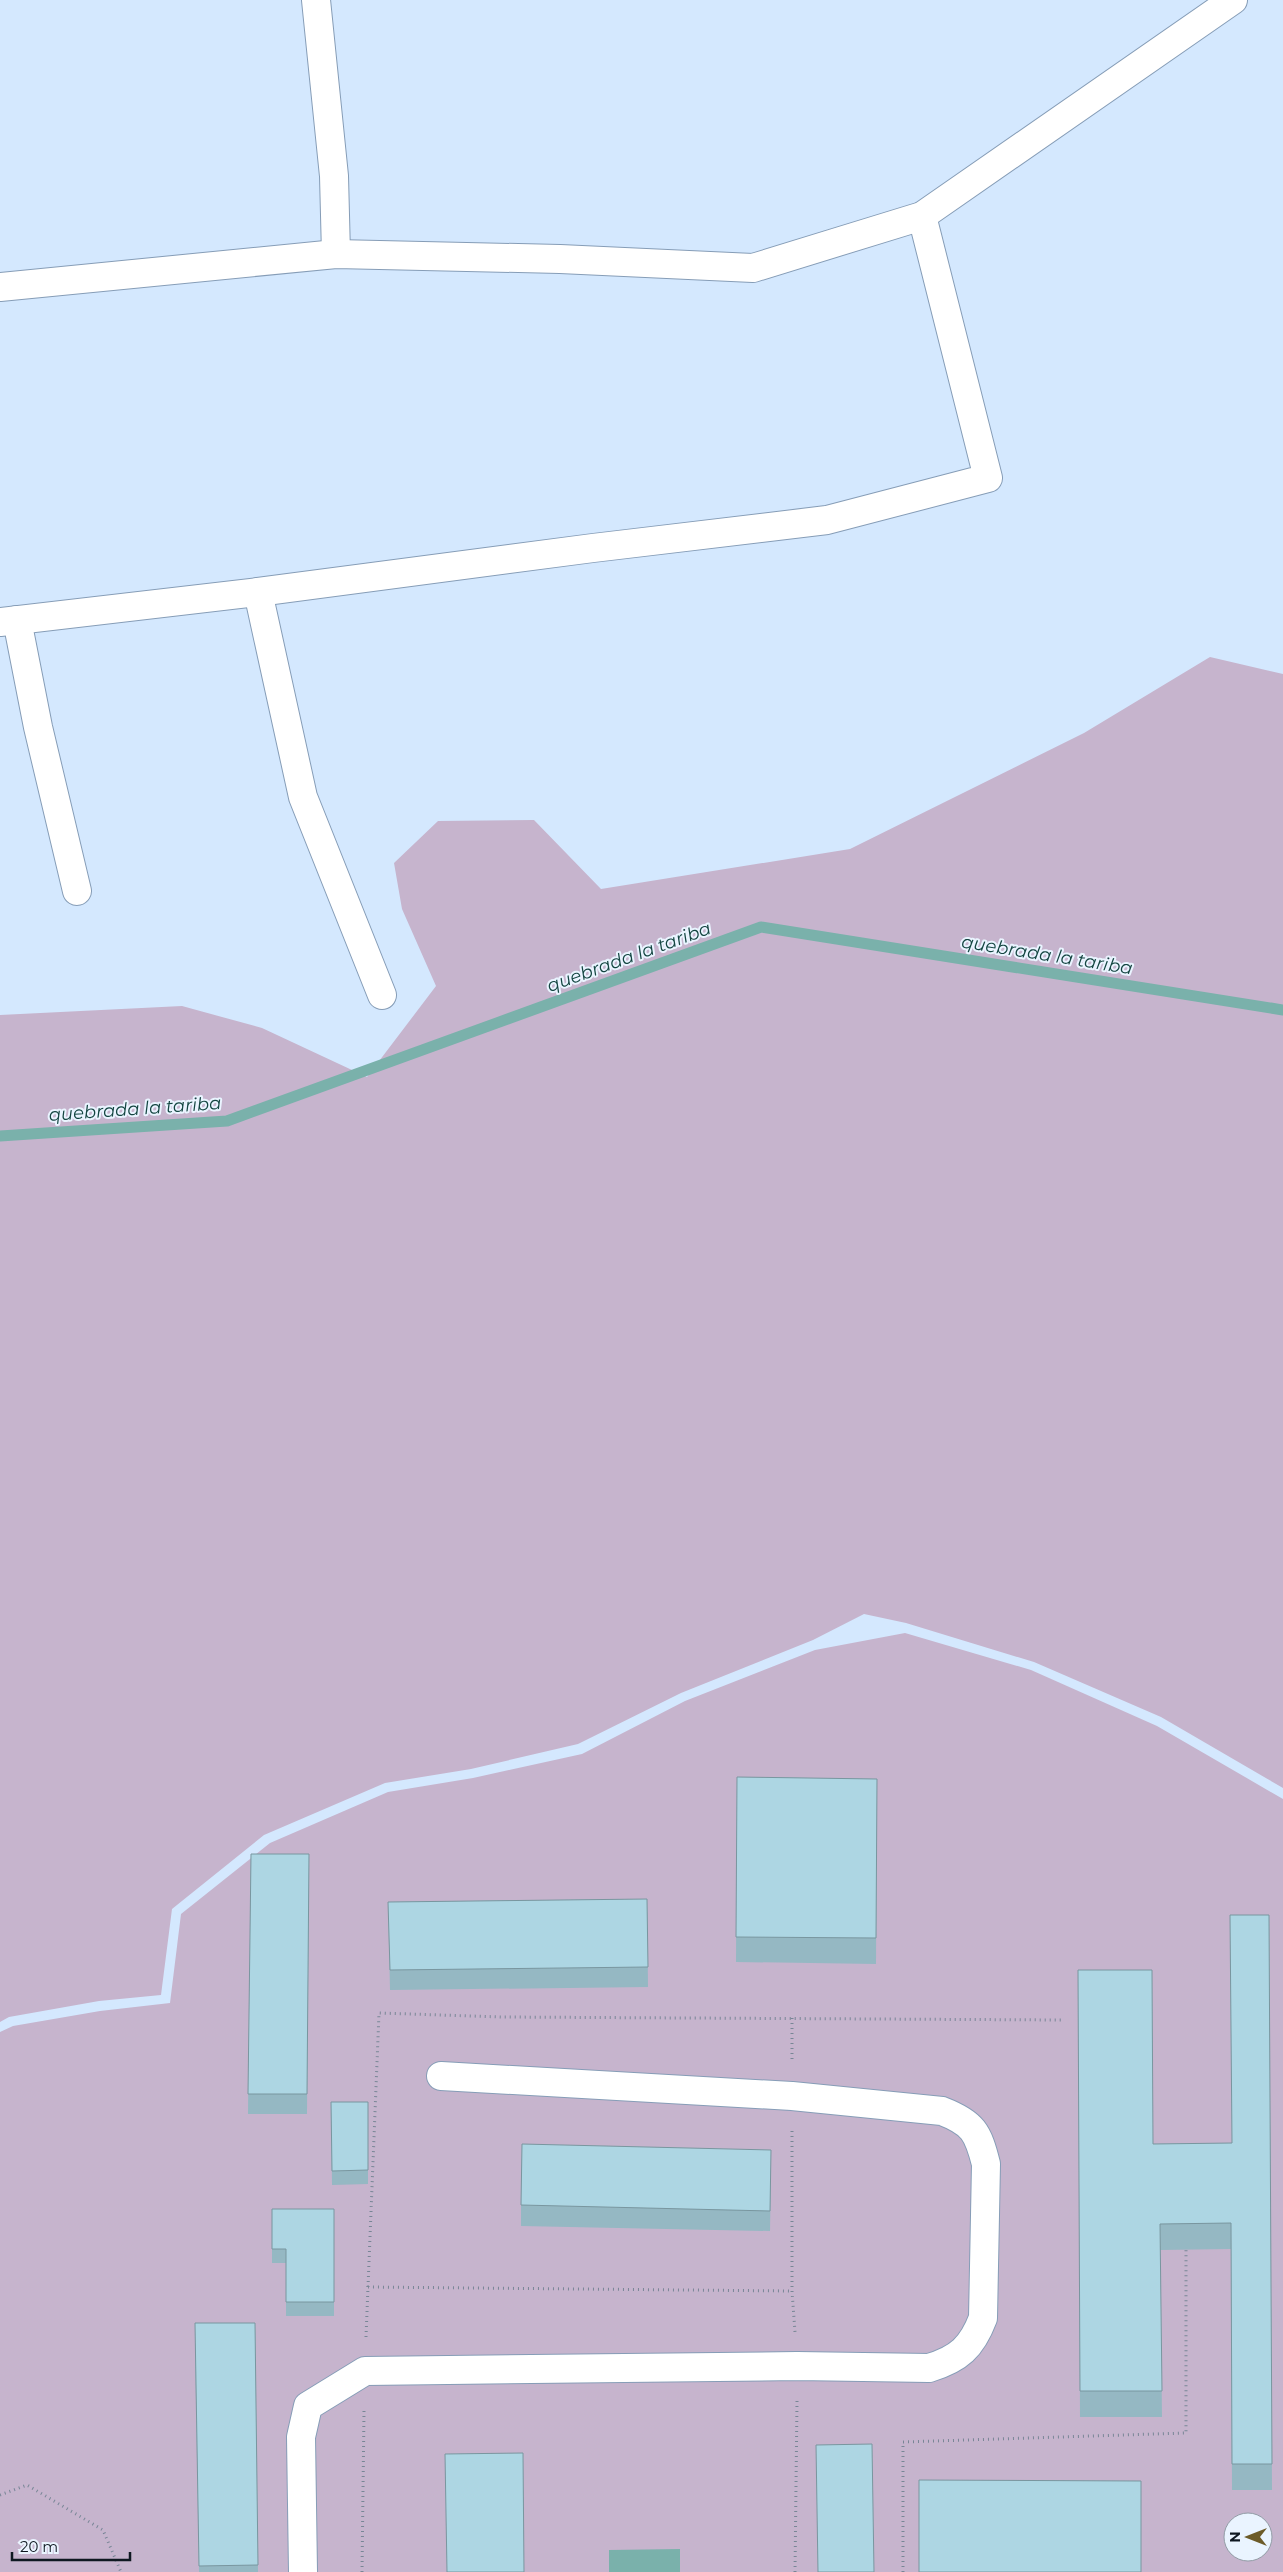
<svg xmlns="http://www.w3.org/2000/svg" width="1283" height="2572" viewBox="0 0 1283 2572" font-family="Montserrat,sans-serif">
<style>
.green{fill:#c6b4cd;fill-rule:evenodd}
.water{fill:#7ab1ab}
.lines{fill:none;stroke-linecap:round;stroke-linejoin:round}
.stream{stroke:#7ab1ab;stroke-width:11}
.minor-casing{stroke:#869db7;stroke-width:30}
.path{stroke:#788696;stroke-width:3;stroke-dasharray:1 4;stroke-linecap:butt}
.minor{stroke:#fff;stroke-width:28}
.wall{fill:#95b8c3}
.building{fill:#add6e3;stroke:#79969f}
.labels{text-anchor:middle;stroke-width:4;stroke-linejoin:round;paint-order:stroke}
.water-label{font-size:18px;font-style:italic;fill:#134541;stroke:#eaf4ff}
</style>
<rect width="100%" height="100%" fill="#d4e8fe"/>
<g class="green">
<path d="M1210,657L1283,674V1788L1161,1717L1034,1662L906,1623L864,1614L813,1640L681,1693L578,1744L471,1769L385,1783L264,1835L172,1909L161,1995L99,2001L9,2017L0,2022V1015L182,1006L262,1028L367,1077L436,986L402,909L394,863L438,821L534,820L601,889L850,849L1084,733Z"/>
<path d="M905,1633L1031,1670L1157,1726L1283,1799V2572H0V2032L13,2026L100,2011L170,2003L181,1914L270,1843L388,1792L473,1778L582,1754L685,1701L815,1650ZM1233,2522H1263V2552H1233Z"/>
</g>
<path class="water" d="M680,2549V2572H609V2550Z"/>
<g class="lines">
<path class="stream" d="M0,1136L227,1121L761,927L1283,1010"/>
<defs>
<g id="minor">
<path d="M316,0L334,176L336,254"/>
<path d="M0,287L336,254L560,259L753,268L922,216L1233,0"/>
<path d="M258,592L303,797L382,995"/>
<path d="M17,620L38,727L77,891"/>
<path d="M0,622L258,592L593,548L827,520L988,478L922,216"/>
<path d="M303,2572L301,2437L308,2406L365,2371L797,2366L929,2368C959,2359 972,2347 983,2318L986,2164C978,2132 973,2123 942,2111L792,2096L441,2076"/>
</g>
</defs>
<use href="#minor" class="minor-casing"/>
<g class="path">
<path d="M792,2018V2062"/>
<path d="M792,2131V2291L795,2332"/>
<path d="M368,2287L379,2013L502,2017L1061,2020"/>
<path d="M366,2337L368,2287L792,2291"/>
<path d="M0,2495L27,2485L103,2530L121,2572"/>
<path d="M362,2572L364,2411"/>
<path d="M795,2572L797,2401"/>
<path d="M903,2572V2442L1186,2433V2250"/>
</g>
<use href="#minor" class="minor"/>
</g>
<g class="wall">
<path d="M737,1777L877,1779L876,1964L736,1962Z"/>
<path d="M251,1854H309L307,2114H248Z"/>
<path d="M647,1899L648,1987L390,1990L388,1902Z"/>
<path d="M1269,1915L1272,2490H1232L1231,2249L1160,2250L1162,2417H1080L1078,1970L1153,2144L1232,2143Z"/>
<path d="M331,2102H368V2184L332,2185Z"/>
<path d="M771,2170L770,2231L521,2226V2205Z"/>
<path d="M272,2209H334V2316H286V2263H272Z"/>
<path d="M255,2323L258,2572H199L195,2344Z"/>
</g>
<g class="building">
<path d="M737,1777L877,1779L876,1938L736,1937Z"/>
<path d="M251,1854H309L307,2094H248Z"/>
<path d="M647,1899L648,1967L390,1970L388,1902Z"/>
<path d="M1230,1915H1269L1272,2464H1232L1231,2223L1160,2224L1162,2391H1080L1078,1970H1152L1153,2144L1232,2143Z"/>
<path d="M331,2102H368V2170L332,2171Z"/>
<path d="M522,2144L771,2150L770,2211L521,2205Z"/>
<path d="M272,2209H334V2302H286V2249H272Z"/>
<path d="M195,2323H255L258,2565L199,2566Z"/>
<path d="M872,2444L874,2572H818L816,2445Z"/>
<path d="M523,2453L524,2572H447L445,2454Z"/>
<path d="M919,2480L1141,2481V2572H919Z"/>
</g>
<g class="labels">
<g class="water-label">
<text transform="translate(1047 955) rotate(9)" y="6">quebrada la tariba</text>
<text transform="translate(629 957) rotate(-20)" y="6">quebrada la tariba</text>
<text transform="translate(135 1109) rotate(-4)" y="6">quebrada la tariba</text>
</g>
</g>
<g transform="translate(1248 2537) rotate(270)"><circle r="24" fill="#eaf4ff" stroke="#929ca6"/>
<path d="M0-4L9 19L0 12L-9 19Z" fill="#6c5b29"/>
<text y="-8" font-size="14" font-weight="bold" text-anchor="middle" fill="#0f1821">N</text>
</g>
<path d="M12 2552v8h118v-8" fill="none" stroke="#0f1821" stroke-width="2.5"/>
<text x="20" y="2552" font-size="15" fill="#0f1821" stroke="#eaf4ff" stroke-width="4" paint-order="stroke">20 m</text>
</svg>
